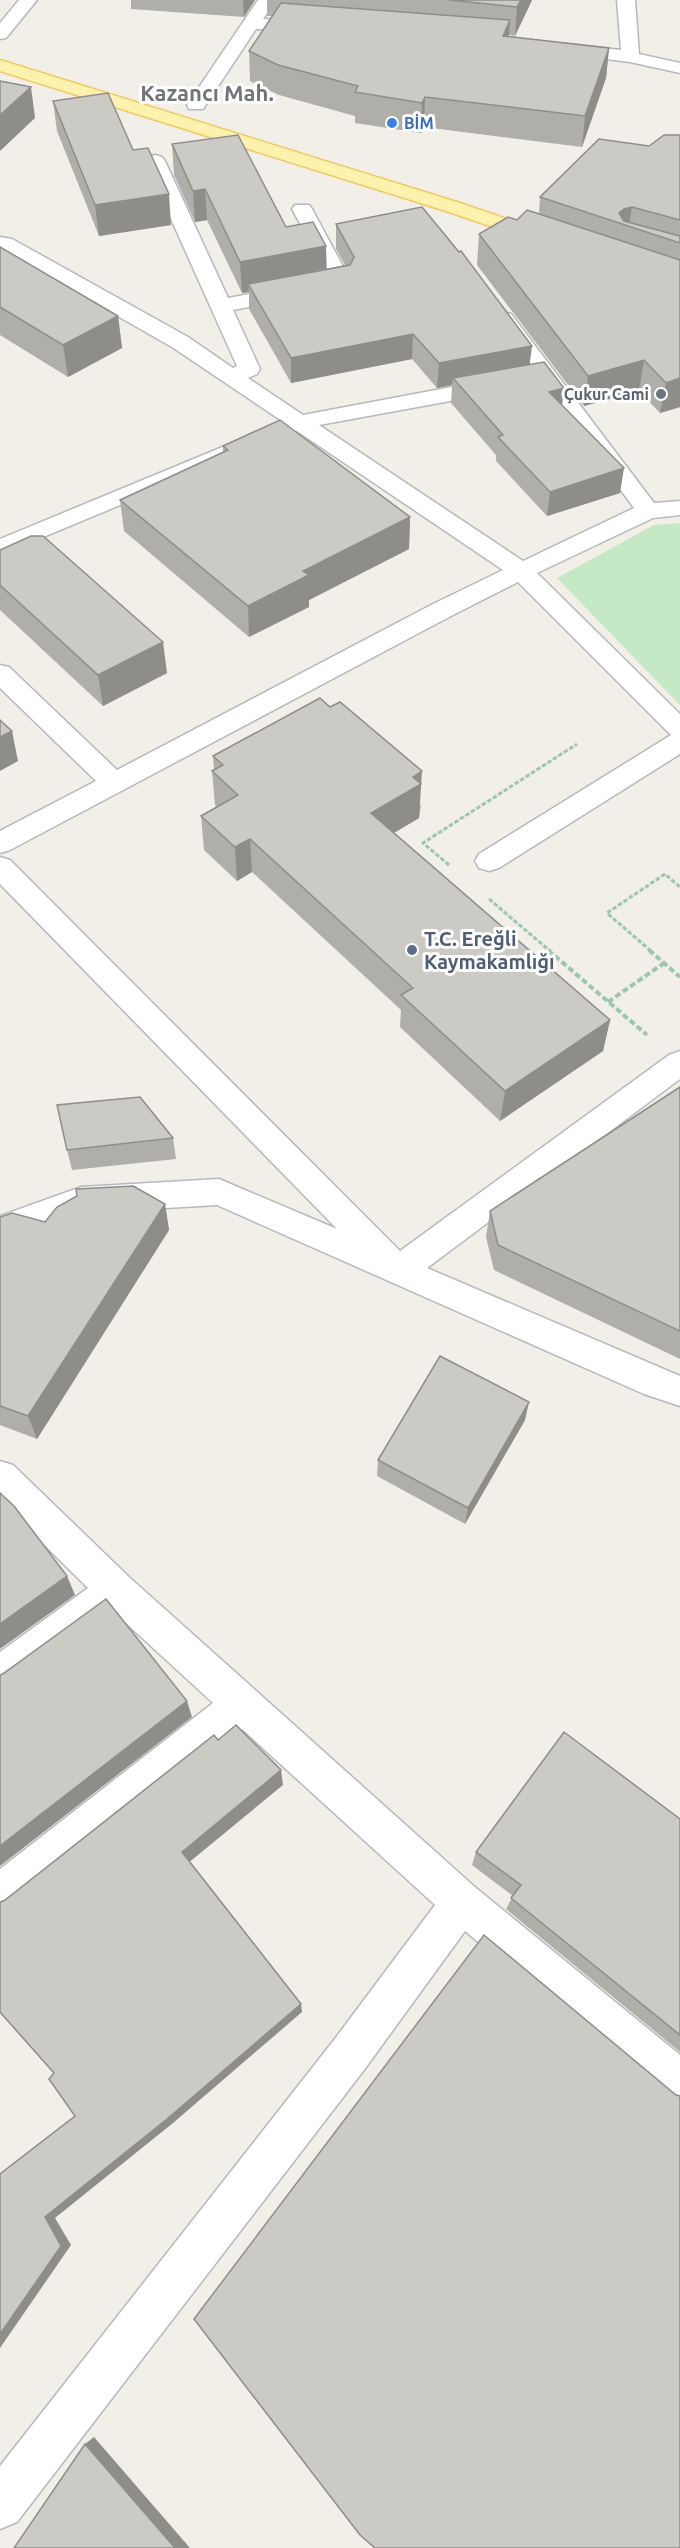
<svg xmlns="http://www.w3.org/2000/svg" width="680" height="2548" viewBox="0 0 680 2548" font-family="Ubuntu,sans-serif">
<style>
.green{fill:#c5e8c5}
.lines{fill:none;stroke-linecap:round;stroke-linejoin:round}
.minor-casing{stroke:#b5b8bc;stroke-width:3}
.major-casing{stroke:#f2c960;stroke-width:3}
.path-far1{stroke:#9cc7a9;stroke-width:3;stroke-dasharray:4.5 2;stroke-linecap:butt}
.path{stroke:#9cc7a9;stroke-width:4;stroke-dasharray:6 3;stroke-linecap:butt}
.minor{fill:#fff;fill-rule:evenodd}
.major{fill:#fff2af;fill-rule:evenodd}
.wall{fill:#afaea9}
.shaded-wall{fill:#8f8d8a}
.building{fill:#cccac5;stroke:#8f8d8a;stroke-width:1.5}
.shop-dot{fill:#3f7fe0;stroke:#fff;stroke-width:2}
.worship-dot{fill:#6b7280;stroke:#fff;stroke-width:2}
.service-dot{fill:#5c6f8a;stroke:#fff;stroke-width:2}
.labels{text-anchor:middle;stroke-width:6;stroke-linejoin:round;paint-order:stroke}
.far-shop-label{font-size:16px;font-weight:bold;fill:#366cbe;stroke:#fff;text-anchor:start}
.far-worship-label{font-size:16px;font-weight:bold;fill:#5b616d;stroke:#fff;text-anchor:end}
.service-label{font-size:20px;font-weight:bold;fill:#4e5e75;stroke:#fff;text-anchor:start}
.far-district-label{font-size:22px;font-weight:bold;fill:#70757a;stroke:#fff}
</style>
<rect width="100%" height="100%" fill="#f1efe8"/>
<path class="green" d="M680,523V705L557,578L654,525Z"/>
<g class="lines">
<defs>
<g id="minor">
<path d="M19,0H37L6,38L0,39V23Z"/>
<path d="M258,0H276L263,19L312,22L318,23L321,27L318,31L312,32L256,29L203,109H189L187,105Z"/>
<path d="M617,0H635L639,54L680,63V73L630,62L558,53L555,49L558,45L564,44L621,50Z"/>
<path d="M155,155L162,157L165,161L228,298L330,279L292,209L295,205H309L312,209L352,283L349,287L233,310L260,369L257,374L248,378L303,415L494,379L502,381L505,386L502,391L494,393L319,425L523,561L634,508L497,322L493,318L497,314L504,312L511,314L654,503L680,501V515L653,518L537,573L680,714V754L499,868L489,871L479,868L475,861L479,854L671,735L518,582L451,616L10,850L0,853V831L96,781L0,688V665L9,667L117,770L433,604L503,570L297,431L289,433L281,431L278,426L282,421L172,347L0,249V237L12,239L188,337L233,368L237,366L145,161L148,157Z"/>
<path d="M225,446L233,448L236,453L233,458L0,555V539Z"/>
<path d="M0,857L10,860L400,1251L669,1055L680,1051V1079L427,1268L680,1376V1406L644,1394L217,1205L82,1213L0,1244V1216L81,1187L219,1179L337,1229L0,884Z"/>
<path d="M0,1461L13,1465L129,1577L476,1888L680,2055V2104L665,2098L465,1931L364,2070L17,2522L0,2529V2466L334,2040L435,1905L242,1729L14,1909L0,1915V1869L213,1703L115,1613L13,1688L0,1694V1652L88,1588L0,1501Z"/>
</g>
<path id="major" d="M0,60L460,203L548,233L551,237L548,241H534L446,211L0,71Z"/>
</defs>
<use href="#minor" class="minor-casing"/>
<use href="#major" class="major-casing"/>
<g class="path-far1">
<path d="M449,865L423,843L577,744"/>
<path d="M489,899L550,951"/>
<path d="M651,951L607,913L665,874L680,887"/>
</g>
<g class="path">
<path d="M548,950L647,1035"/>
<path d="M649,950L680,977"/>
<path d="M608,1002L664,963"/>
</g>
<use href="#minor" class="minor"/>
<use href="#major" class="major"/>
</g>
<g class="wall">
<path d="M131,0H255L244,17L131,9Z"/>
<path d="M267,0H532L515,36L509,35V36L609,48L606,78L582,147L424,127L421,133L355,123V116L279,95L250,81L249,51L272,16H267Z"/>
<path d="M53,101L171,225L99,236L57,131Z"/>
<path d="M680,135V407L660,413L639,391L584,406L477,265L479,234L517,220L539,214L540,197L649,146Z"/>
<path d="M172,144L286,227L326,269L345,265L336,249V224L564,388L562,405L620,493L547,516L496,461V455L451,403L452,385L437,388L412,359L291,383L249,309V292L242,293L207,220L195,222L174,175Z"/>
<path d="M0,247L118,316L122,348L68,377L0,335Z"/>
<path d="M223,446L410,517L409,549L309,600V607L249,637L124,531L120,500L223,452Z"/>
<path d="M0,550L167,673L103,706L0,610Z"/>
<path d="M213,756L421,805L419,818L394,833L610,1020L603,1051L500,1121L400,1027L401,1010L252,872L237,881L204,850L201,816L217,807L215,805L212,771L214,770Z"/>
<path d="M680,1087V1359L494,1270L486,1237L490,1211Z"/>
<path d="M173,1138L176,1159L72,1170L67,1150Z"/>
<path d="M165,1204L169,1230L37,1439L0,1425V1217L45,1222Z"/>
<path d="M525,1420L465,1524L377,1476L378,1460Z"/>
<path d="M680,1819V2052L506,1909L513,1896L472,1865L476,1852Z"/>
</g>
<g class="shaded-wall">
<path d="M243,0H255L244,17Z"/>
<path d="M521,0H532L515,36L517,7Z"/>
<path d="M510,20L508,50L503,36Z"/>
<path d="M609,48L606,78L582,147L585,116Z"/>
<path d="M31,87L35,118L0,151V115Z"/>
<path d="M425,97L424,127L421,133L422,103Z"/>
<path d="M205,189L207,220L195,222L193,191Z"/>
<path d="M169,194L171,225L99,236L95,205Z"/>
<path d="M632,207L629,226L618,223L619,213L624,209Z"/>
<path d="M326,246L327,277L248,284L249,292L242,293L240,262Z"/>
<path d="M118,316L122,348L68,377L63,345Z"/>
<path d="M413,334L412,359L291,383V358Z"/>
<path d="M532,346L529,370L453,378L452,385L437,388L439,363Z"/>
<path d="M644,360L639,391L584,406L588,376Z"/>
<path d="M680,378V407L660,413L666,383Z"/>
<path d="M564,388L561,413L549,392Z"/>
<path d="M624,468L620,493L547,516L550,492Z"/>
<path d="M410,517L409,549L309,600V607L249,637L248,606L303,571Z"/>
<path d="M163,642L167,673L103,706L98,675Z"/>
<path d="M12,731L18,761L0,771V737Z"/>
<path d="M422,771L419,818L370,847L371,813L413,777Z"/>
<path d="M250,839L252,872L237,881L235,847Z"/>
<path d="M610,1020L603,1051L500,1121L505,1091Z"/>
<path d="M165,1204L169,1230L37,1439L28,1416Z"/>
<path d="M529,1402L525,1420L465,1524L468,1508Z"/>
<path d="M67,1576L75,1595L0,1649V1624Z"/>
<path d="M187,1701L192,1717L0,1866V1846Z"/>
<path d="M281,1770L283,1785L187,1864L182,1852Z"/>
<path d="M301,2004L302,2012L173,2123L55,2218L71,2245L0,2348V2334L45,2217Z"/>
<path d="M94,2437L190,2548H175L85,2444Z"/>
</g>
<g class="building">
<path d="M449,0H521L517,7Z"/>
<path d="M281,3L510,20L503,36L609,48L585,116L425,97L422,103L355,92L358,86L278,65L249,51Z"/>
<path d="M0,81L31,87L0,115Z"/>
<path d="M108,93L133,150L148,148L169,194L95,205L53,101Z"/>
<path d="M238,135L286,227L313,222L326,246L240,262L205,189L193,191L172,144Z"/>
<path d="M664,135H680V220L632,207L624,209L619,213L624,221L680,236V243L540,197L599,139L649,146Z"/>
<path d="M422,207L459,252L461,251L532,346L439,363L413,334L291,358L248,284L350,265L354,257L336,224Z"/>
<path d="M527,210L680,260V378L666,383L644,360L588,376L479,234L508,217L517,220Z"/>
<path d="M0,247L118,316L63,345L0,307Z"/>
<path d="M544,362L564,388L549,392L624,468L550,492L498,437L503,435L453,378Z"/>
<path d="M280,420L410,517L303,571L309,575L248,606L120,500L228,450L223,446Z"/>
<path d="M31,536H43L163,642L98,675L0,585V550Z"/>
<path d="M320,698L330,707L340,702L422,771L413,777L421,784L371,813L610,1020L505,1091L401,995L413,988L250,839L235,847L201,816L238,795L212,771L223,765L213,756Z"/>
<path d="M0,720L12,731L0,737Z"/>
<path d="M680,1087V1331L498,1245L490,1211Z"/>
<path d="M140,1097L173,1138L67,1150L57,1105Z"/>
<path d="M133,1186L165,1204L28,1416L0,1406V1217L12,1213L45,1222L57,1207L77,1196L76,1189Z"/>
<path d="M440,1356L529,1402L468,1508L378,1460Z"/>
<path d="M0,1493L14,1506L67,1576L0,1624Z"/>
<path d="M106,1599L187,1701L0,1846V1675L4,1673Z"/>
<path d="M236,1725L281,1770L182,1852L301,2004L167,2119L45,2217L61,2246L0,2334V2174L75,2116L49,2079L54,2073L0,2012V1902L5,1900L214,1735L218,1740Z"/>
<path d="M564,1732L680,1819V2035L511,1898L521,1885L476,1852Z"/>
<path d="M484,1935L676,2095L680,2096V2548H375L360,2535L194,2319Z"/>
<path d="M85,2444L175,2548H14Z"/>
</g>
<circle class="shop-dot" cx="392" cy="123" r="6"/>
<circle class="worship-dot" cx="661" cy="394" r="6"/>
<circle class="service-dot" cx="412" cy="950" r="6"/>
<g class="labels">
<g class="far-shop-label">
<text x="404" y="129">BİM</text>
</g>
<g class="far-worship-label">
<text x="649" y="400">Çukur Cami</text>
</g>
<g class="service-label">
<text x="424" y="946">T.C. Ereğli<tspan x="424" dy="23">Kaymakamlığı</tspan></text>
</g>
<g class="far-district-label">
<text x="207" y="101">Kazancı Mah.</text>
</g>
</g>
</svg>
